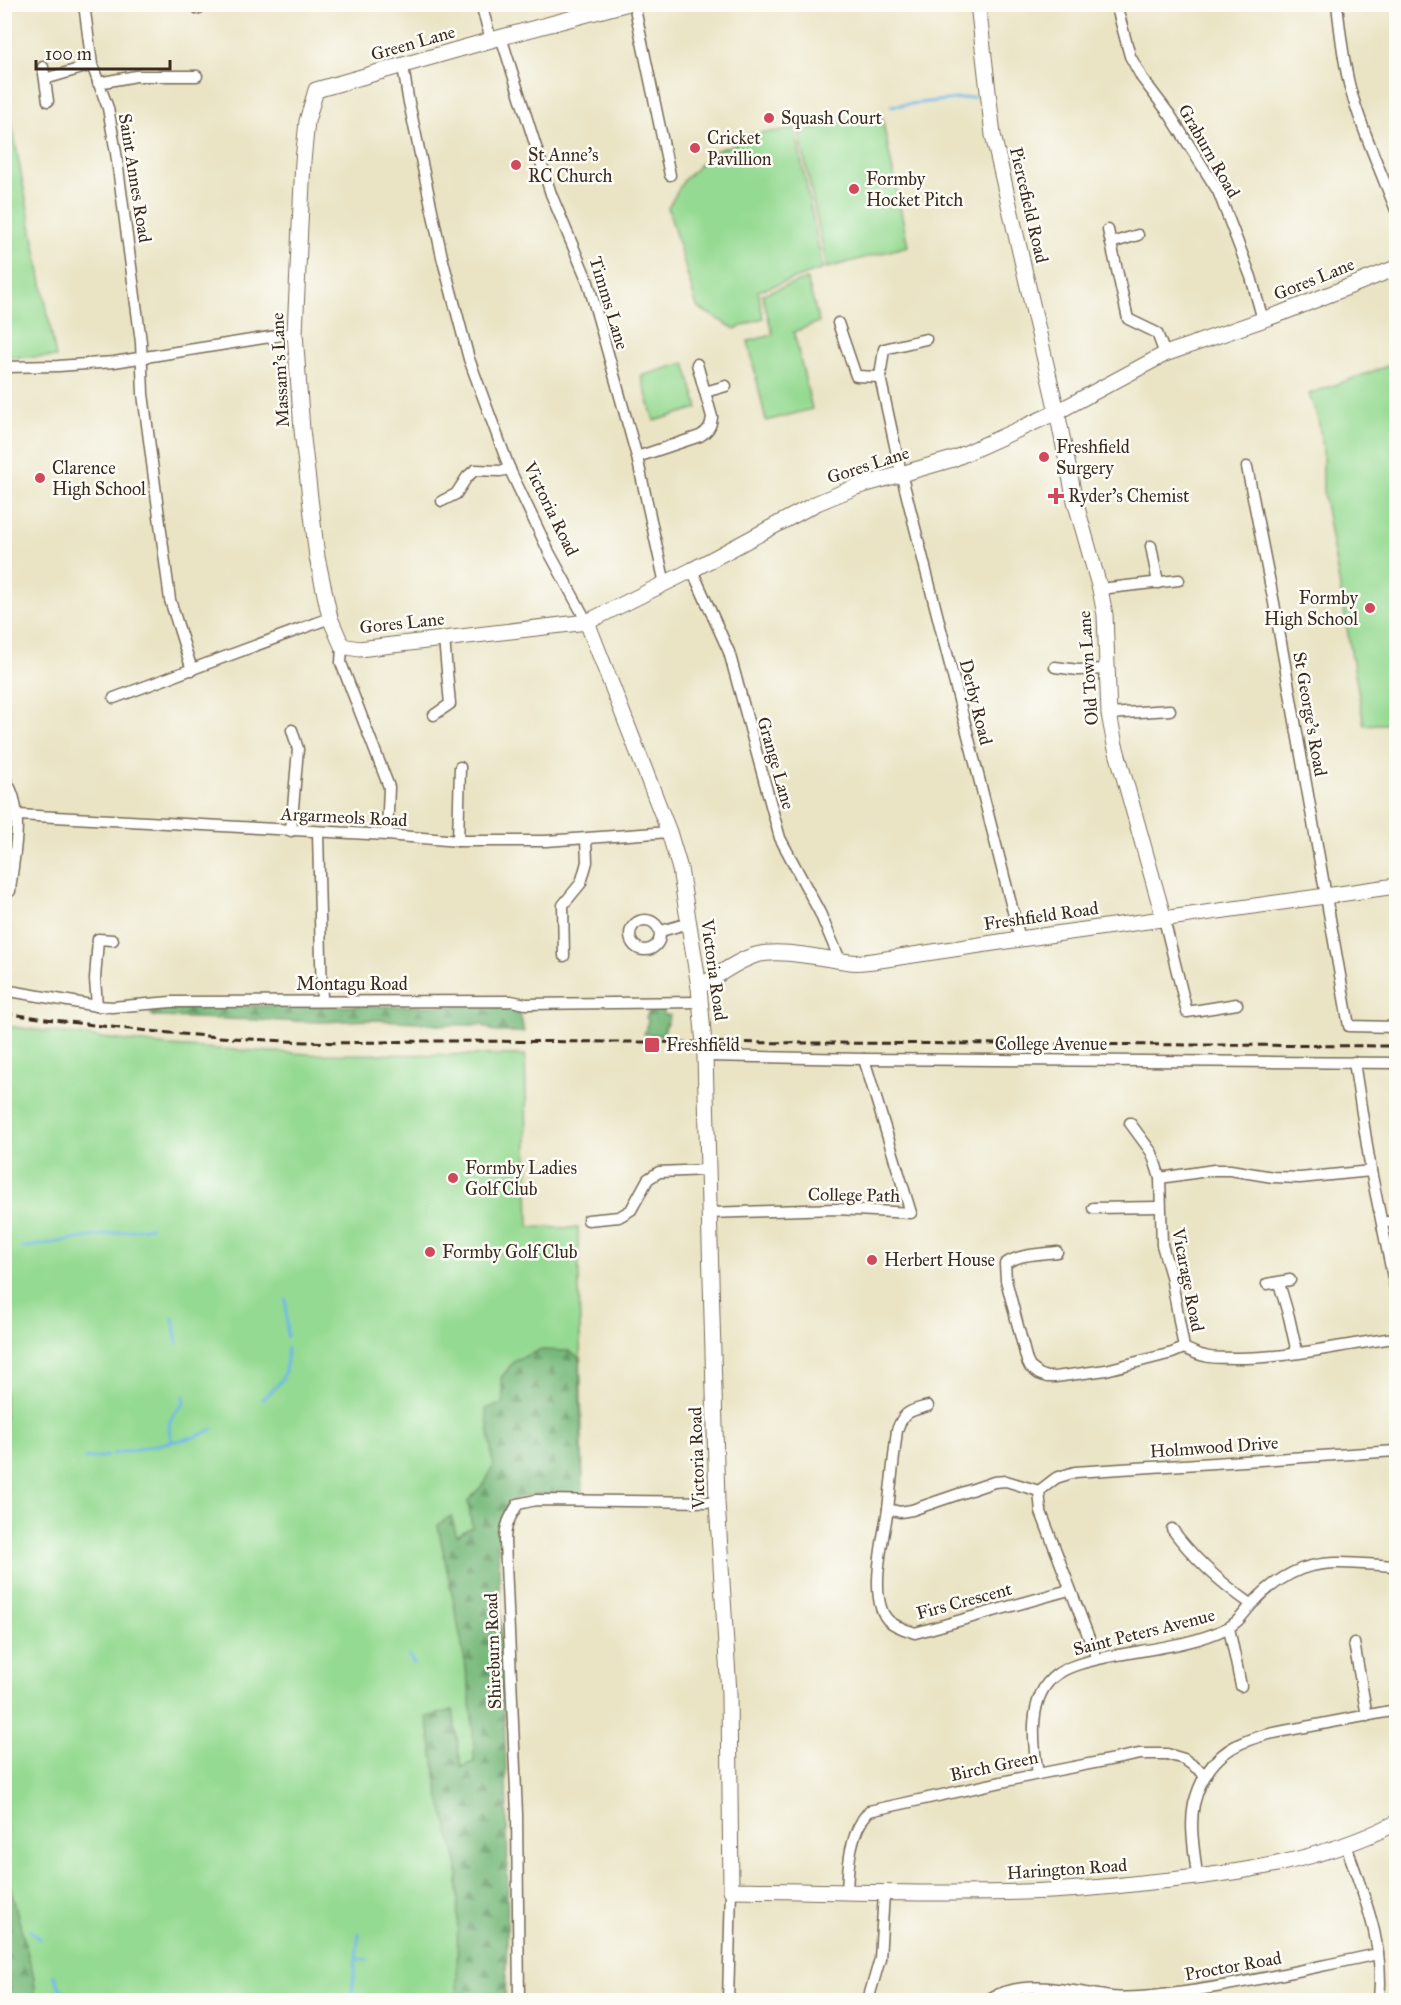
<svg xmlns="http://www.w3.org/2000/svg" width="1401" height="2005" viewBox="0 0 1401 2005" font-family="'IM FELL Great Primer',serif">
<style>
.grass{fill:#95da92;stroke:#688258;stroke-width:1.5}
.forest{fill:url(#forest-firs);stroke:#5a724d;stroke-width:1.5}
.lines{fill:none;stroke-linecap:round;stroke-linejoin:round}
.stream{stroke:#6eb7e6;stroke-width:3}
.street-casing{stroke:#786b58;stroke-width:13}
.secondary-casing{stroke:#786b58;stroke-width:17}
.street{stroke:#fff;stroke-width:10}
.secondary{stroke:#fff;stroke-width:15}
.rail{stroke:#3b2a1e;stroke-width:3;stroke-dasharray:9 4.5;stroke-linecap:butt}
.poi-dot{fill:#d1495b;stroke:#fdfcf7;stroke-width:2}
.labels{text-anchor:middle;stroke-width:5;stroke-linejoin:round;paint-order:stroke}
.street-label{font-size:18px;fill:#3b2a1e;stroke:#fdfcf7}
.poi-label{font-size:18px;fill:#3b2a1e;stroke:#fdfcf7;text-anchor:start}
</style>
<defs>
<pattern id="forest-firs" width="22" height="20" patternUnits="userSpaceOnUse" patternTransform="scale(1.5)"><rect width="22" height="20" fill="#78ba7c"/><path d="M5 1l3.5 6h-7zM16 11l3.5 6h-7z" fill="#649765"/></pattern>
</defs>
<rect width="100%" height="100%" fill="#fdfcf7"/>
<filter id="ink" filterUnits="userSpaceOnUse"><feTurbulence type="fractalNoise" baseFrequency=".0167" numOctaves="2"/><feDisplacementMap in="SourceGraphic" scale="12" xChannelSelector="R" yChannelSelector="G"/><feConvolveMatrix kernelMatrix="1 2 1 2 8 2 1 2 1" color-interpolation-filters="sRGB"/></filter>
<filter id="wash" filterUnits="userSpaceOnUse"><feTurbulence type="fractalNoise" baseFrequency=".008" numOctaves="4" result="noise"/><feDisplacementMap in="SourceGraphic" scale="24" xChannelSelector="R" yChannelSelector="G"/><feGaussianBlur stdDeviation="1.35" result="paint"/><feColorMatrix in="noise" values="0 0 0 0 0 0 0 0 0 0 0 0 0 0 0 0 0 1.4 0 .05"/><feComposite in="paint" operator="in"/></filter>
<g filter="url(#wash)">
<rect width="100%" height="100%" fill="#eae4c5"/>
<g class="grass">
<path d="M5,89L56,357H5Z"/>
<path d="M881,113L908,246L827,268L799,132Z"/>
<path d="M795,129L823,269L758,291L763,318L735,329L697,307L668,208L684,180L714,151L733,145L750,134Z"/>
<path d="M807,279L819,322L794,332L812,409L766,421L748,341L773,335L762,294Z"/>
<path d="M685,363L698,408L654,421L641,376Z"/>
<path d="M1396,363V723L1364,725L1323,491V449L1318,419L1309,394Z"/>
<path d="M5,1026L168,1046L309,1054L525,1055L529,1227L578,1228L583,1492L517,1496L497,1525L485,2000H5Z"/>
</g>
<g class="forest">
<path d="M155,1006H506L514,1007L520,1012L524,1032H495L482,1025H436L418,1022L373,1020L321,1022L157,1017L153,1016L149,1011Z"/>
<path d="M652,1007L664,1008V1015H670L663,1035L644,1034L648,1021L646,1017Z"/>
<path d="M541,1350L569,1351L579,1358L583,1494H534L515,1499L503,1517L498,1544C503,1696 512,1848 505,2000H457L458,1866L439,1794L427,1717L453,1710L461,1767L474,1762C474,1683 453,1603 438,1525L451,1516L457,1536L472,1527L468,1501L486,1481L493,1465L486,1408L504,1404L501,1378L515,1360Z"/>
<path d="M5,1873L7,1874L34,1978L36,2000H5Z"/>
</g>
<g class="lines">
<g class="stream">
<path d="M891,106L974,97"/>
<path d="M21,1248L151,1227"/>
<path d="M286,1300L287,1337"/>
<path d="M173,1318L177,1343"/>
<path d="M262,1399C283,1383 288,1374 287,1348"/>
<path d="M172,1441C165,1425 171,1415 184,1404V1395"/>
<path d="M113,1454L195,1437L213,1429"/>
<path d="M85,1459L107,1456"/>
<path d="M409,1655L414,1664"/>
<path d="M30,1930L39,1939"/>
<path d="M356,1959L368,1960"/>
<path d="M54,1975L60,1988L72,1997"/>
<path d="M351,2000L359,1934"/>
</g>
</g>
</g>
<g filter="url(#ink)">
<g class="lines">
<defs>
<g id="street">
<path d="M84,4L92,65L108,108L116,153L141,342L143,394L170,600L192,670"/>
<path d="M481,4L491,40"/>
<path d="M634,4L670,175"/>
<path d="M1116,4L1130,56L1142,78L1170,115L1218,191L1251,277L1263,320"/>
<path d="M1337,4C1340,32 1343,60 1350,88C1362,130 1380,170 1396,210"/>
<path d="M198,9L203,4"/>
<path d="M501,37L551,194L588,282L637,457L665,584"/>
<path d="M403,66L408,98L442,257L469,359L510,470L549,552L587,622"/>
<path d="M43,67L48,101"/>
<path d="M45,79L92,65"/>
<path d="M98,83L136,76H197"/>
<path d="M1108,230L1128,319L1157,333L1165,354"/>
<path d="M1111,243L1138,235"/>
<path d="M838,323L856,376L880,377"/>
<path d="M926,339L884,349L880,377L901,473L1020,939"/>
<path d="M4,367L58,366L114,362L295,333"/>
<path d="M705,392L726,386"/>
<path d="M637,457L700,436C708,431 711,427 712,417L697,364"/>
<path d="M1247,467L1274,603L1349,1026L1396,1027"/>
<path d="M442,501L456,494L467,477L475,470L500,471L510,469"/>
<path d="M1151,546L1158,583"/>
<path d="M692,570L729,652L780,838L820,913L840,960"/>
<path d="M1100,589L1179,580"/>
<path d="M342,646L341,663L389,787L387,835"/>
<path d="M1055,667L1078,670L1107,669"/>
<path d="M114,698L330,618"/>
<path d="M1109,714L1170,710"/>
<path d="M434,715L450,704L444,639"/>
<path d="M4,778C27,807 13,857 10,891L4,894"/>
<path d="M18,815L387,835L458,841H546L669,832"/>
<path d="M291,831L298,749L292,730"/>
<path d="M318,832L322,1001"/>
<path d="M458,841L460,767"/>
<path d="M1164,919L1187,1012L1237,1004"/>
<circle cx="645" cy="935" r="15"/>
<path d="M661,931L689,923"/>
<path d="M564,956L563,905L581,883L587,862L586,839"/>
<path d="M4,990L97,1006L112,1007L171,1002L511,1001L526,1004L701,1002"/>
<path d="M97,1006L95,979L98,939L113,940"/>
<path d="M705,1056L864,1059L1396,1063"/>
<path d="M1354,1062L1371,1171L1396,1292"/>
<path d="M1130,1123L1152,1153L1160,1178"/>
<path d="M1371,1171L1300,1178L1273,1177L1230,1170H1214L1160,1178L1162,1245L1171,1276L1184,1348C1191,1351 1198,1355 1205,1356C1213,1359 1224,1357 1233,1358C1288,1359 1342,1344 1396,1338"/>
<path d="M1093,1208L1160,1207"/>
<path d="M708,1213L837,1209L911,1213L864,1059"/>
<path d="M588,1220L619,1217L631,1210L648,1179L659,1172L707,1170"/>
<path d="M1383,1223L1396,1220"/>
<path d="M1057,1252C1040,1254 1019,1254 1005,1264L1006,1280L1027,1361L1030,1367L1039,1374L1047,1377H1055L1106,1370L1172,1353L1184,1348"/>
<path d="M1279,1283L1289,1317L1297,1353"/>
<path d="M1267,1284L1290,1280"/>
<path d="M1039,1491L1006,1481L994,1482L912,1510L900,1512L888,1509C884,1536 867,1601 889,1621C896,1627 906,1630 915,1633L1069,1590"/>
<path d="M1039,1491L1056,1478L1075,1472L1396,1451"/>
<path d="M1039,1491L1041,1512L1097,1659"/>
<path d="M888,1509L897,1430C904,1411 910,1411 928,1406"/>
<path d="M1172,1529C1194,1559 1221,1583 1251,1604"/>
<path d="M1229,1628L1241,1686"/>
<path d="M1354,1643L1367,1716"/>
<path d="M1038,1774C1033,1744 1027,1696 1056,1675C1071,1664 1094,1660 1112,1656C1148,1649 1194,1645 1227,1628C1239,1623 1244,1612 1253,1603C1266,1589 1283,1576 1301,1569C1331,1558 1365,1565 1396,1566"/>
<path d="M1346,1845C1364,1897 1385,1944 1379,2000"/>
<path d="M1197,1877C1195,1853 1189,1827 1194,1804C1210,1740 1256,1736 1311,1726C1339,1721 1368,1715 1396,1710"/>
<path d="M847,1892C848,1864 850,1832 869,1811L1038,1774L1140,1754H1167L1184,1759L1206,1775"/>
<path d="M519,2000L517,1814L505,1541C505,1525 510,1517 518,1504L536,1500L717,1502"/>
<path d="M728,2000L731,1890"/>
<path d="M868,2000L880,1959L884,1893"/>
<path d="M987,2000C1025,1977 1071,1992 1112,1997C1136,1999 1161,1995 1185,1992C1250,1983 1314,1967 1378,1954"/>
</g>
<g id="secondary">
<path d="M625,4L491,40L316,90L307,121L303,161L295,333L302,430L317,557L330,618L342,646L359,649L587,622L692,570L817,503L856,487L953,459L1057,412L1165,354L1282,313L1396,268"/>
<path d="M978,4L993,135L1057,412L1075,501L1100,589L1105,615L1109,714L1115,745L1164,919"/>
<path d="M587,622L669,832L680,869L699,987L705,1056L717,1502L729,1693L731,1890C828,1891 925,1895 1023,1892C1065,1891 1108,1887 1150,1882C1235,1874 1320,1862 1396,1823"/>
<path d="M699,987C717,976 736,961 756,955C783,948 822,959 850,962C857,963 866,962 873,961L1020,939L1396,886"/>
</g>
</defs>
<use href="#street" class="street-casing"/>
<use href="#secondary" class="secondary-casing"/>
<use href="#street" class="street"/>
<use href="#secondary" class="secondary"/>
<path class="rail" d="M4,1013C105,1028 207,1038 308,1042C351,1044 394,1041 436,1041L1396,1046"/>
</g>
</g>
<g class="poi-dot">
<circle cx="769" cy="118" r="6"/>
<circle cx="695" cy="148" r="6"/>
<circle cx="516" cy="165" r="6"/>
<circle cx="854" cy="189" r="6"/>
<circle cx="1044" cy="457" r="6"/>
<circle cx="40" cy="478" r="6"/>
<path d="M1053 487h6v6h6v6h-6v6h-6v-6h-6v-6h6z"/>
<circle cx="1370" cy="608" r="6"/>
<rect x="644" y="1037" width="16" height="16" rx="3"/>
<circle cx="453" cy="1178" r="6"/>
<circle cx="430" cy="1252" r="6"/>
<circle cx="872" cy="1260" r="6"/>
</g>
<g class="labels">
<g class="street-label">
<text transform="translate(413 43) rotate(-16)" y="6">Green Lane</text>
<text transform="translate(1209 151) rotate(60)" y="6">Graburn Road</text>
<text transform="translate(135 178) rotate(81)" y="6">Saint Annes Road</text>
<text transform="translate(1029 205) rotate(77)" y="6">Piercefield Road</text>
<text transform="translate(1314 279) rotate(-22)" y="6">Gores Lane</text>
<text transform="translate(609 303) rotate(73)" y="6">Timms Lane</text>
<text transform="translate(280 370) rotate(-93)" y="6">Massam's Lane</text>
<text transform="translate(868 465) rotate(-18)" y="6">Gores Lane</text>
<text transform="translate(551 509) rotate(64)" y="6">Victoria Road</text>
<text transform="translate(402 623) rotate(-6)" y="6">Gores Lane</text>
<text transform="translate(1088 668) rotate(-94)" y="6">Old Town Lane</text>
<text transform="translate(976 702) rotate(76)" y="6">Derby Road</text>
<text transform="translate(1310 714) rotate(80)" y="6">St George's Road</text>
<text transform="translate(776 763) rotate(74)" y="6">Grange Lane</text>
<text transform="translate(344 817) rotate(3)" y="6">Argarmeols Road</text>
<text transform="translate(1041 916) rotate(-8)" y="6">Freshfield Road</text>
<text transform="translate(714 970) rotate(82)" y="6">Victoria Road</text>
<text x="352" y="990">Montagu Road</text>
<text x="1051" y="1050">College Avenue</text>
<text transform="translate(854 1195) rotate(1)" y="6">College Path</text>
<text transform="translate(1188 1280) rotate(79)" y="6">Vicarage Road</text>
<text transform="translate(1214 1447) rotate(-4)" y="6">Holmwood Drive</text>
<text transform="translate(697 1458) rotate(-92)" y="6">Victoria Road</text>
<text transform="translate(964 1601) rotate(-15)" y="6">Firs Crescent</text>
<text transform="translate(1144 1632) rotate(-14)" y="6">Saint Peters Avenue</text>
<text transform="translate(493 1651) rotate(-92)" y="6">Shireburn Road</text>
<text transform="translate(994 1766) rotate(-12)" y="6">Birch Green</text>
<text transform="translate(1067 1869) rotate(-4)" y="6">Harington Road</text>
<text transform="translate(1233 1966) rotate(-10)" y="6">Proctor Road</text>
</g>
<g class="poi-label">
<text x="781" y="124">Squash Court</text>
<text x="707" y="144">Cricket<tspan x="707" dy="21">Pavillion</tspan></text>
<text x="528" y="161">St Anne's<tspan x="528" dy="21">RC Church</tspan></text>
<text x="866" y="185">Formby<tspan x="866" dy="21">Hocket Pitch</tspan></text>
<text x="1056" y="453">Freshfield<tspan x="1056" dy="21">Surgery</tspan></text>
<text x="52" y="474">Clarence<tspan x="52" dy="21">High School</tspan></text>
<text x="1068" y="502">Ryder's Chemist</text>
<text x="1358" y="604" text-anchor="end">Formby<tspan x="1358" dy="21">High School</tspan></text>
<text x="666" y="1051">Freshfield</text>
<text x="465" y="1174">Formby Ladies<tspan x="465" dy="21">Golf Club</tspan></text>
<text x="442" y="1258">Formby Golf Club</text>
<text x="884" y="1266">Herbert House</text>
</g>
</g>
<rect width="1401" height="2005" fill="none" stroke="#fdfcf7" stroke-width="24"/>
<path d="M36 60v9h134v-9" fill="none" stroke="#3b2a1e" stroke-width="3"/>
<text x="45" y="60" font-size="18" fill="#3b2a1e" stroke="#fdfcf7" stroke-width="4.5" paint-order="stroke">100 m</text>
</svg>
